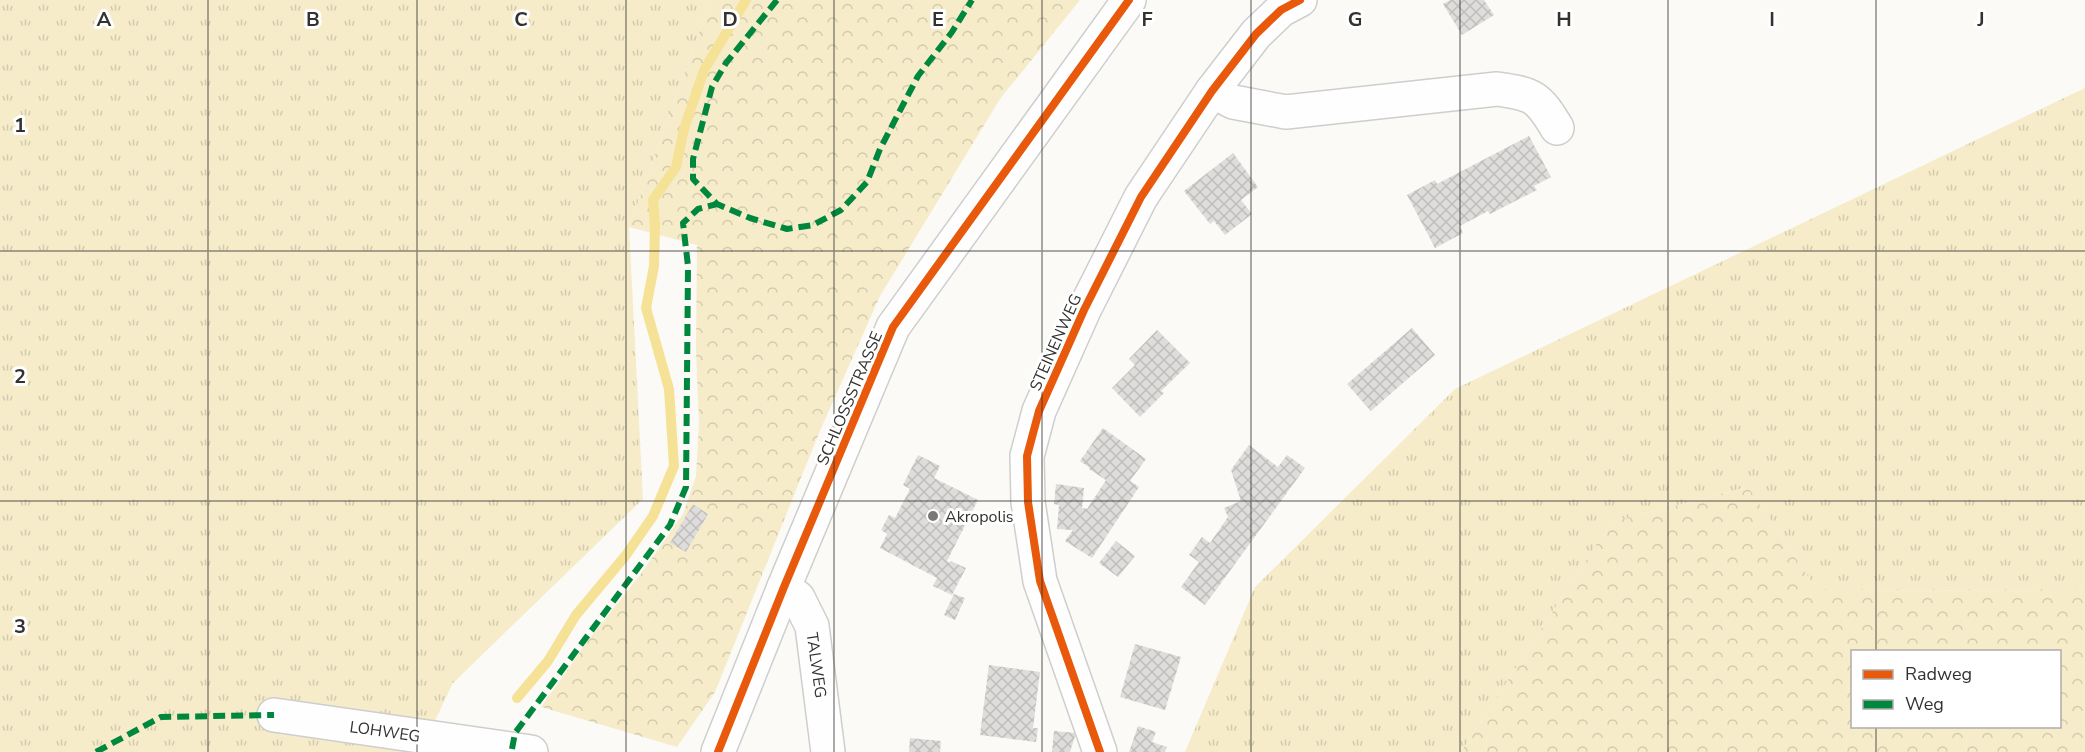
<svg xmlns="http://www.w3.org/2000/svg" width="2085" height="752" viewBox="0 0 2085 752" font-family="'Nunito Sans',sans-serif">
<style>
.grass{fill:url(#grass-tufts)}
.forest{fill:url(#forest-crowns);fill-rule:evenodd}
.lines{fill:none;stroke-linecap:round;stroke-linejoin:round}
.stream{stroke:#f5e297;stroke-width:10}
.building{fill:url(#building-cross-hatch)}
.minor-casing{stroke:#cececc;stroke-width:36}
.minor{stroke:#fefefe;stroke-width:33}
.quiet{stroke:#00873e;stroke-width:6;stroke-dasharray:12 6;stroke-linecap:butt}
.cycleway-casing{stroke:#fff;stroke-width:11}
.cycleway{stroke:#e8590c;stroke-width:8}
.grid{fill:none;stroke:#323230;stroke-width:1.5;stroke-opacity:0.55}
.poi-dot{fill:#787876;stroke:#fff;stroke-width:2}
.labels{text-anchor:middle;stroke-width:6;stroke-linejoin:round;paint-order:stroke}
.street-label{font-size:16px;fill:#323230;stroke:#fff}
.poi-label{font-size:16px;fill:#323230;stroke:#fff;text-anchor:start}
.grid-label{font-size:20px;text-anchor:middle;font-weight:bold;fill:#323230;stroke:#fff;stroke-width:6;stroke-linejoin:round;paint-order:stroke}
</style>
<defs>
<pattern id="grass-tufts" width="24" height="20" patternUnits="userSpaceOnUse" patternTransform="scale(1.5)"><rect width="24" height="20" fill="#f6ecc9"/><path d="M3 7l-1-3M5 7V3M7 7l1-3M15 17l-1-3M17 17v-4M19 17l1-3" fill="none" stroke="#d3cbad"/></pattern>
<pattern id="forest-crowns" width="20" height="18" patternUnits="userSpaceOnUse" patternTransform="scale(1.5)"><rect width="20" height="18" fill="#f6ecc9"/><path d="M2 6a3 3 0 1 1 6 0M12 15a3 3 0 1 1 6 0" fill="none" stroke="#d3cbad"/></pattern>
<pattern id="building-cross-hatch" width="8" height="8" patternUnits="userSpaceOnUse" patternTransform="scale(1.5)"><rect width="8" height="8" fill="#dedddb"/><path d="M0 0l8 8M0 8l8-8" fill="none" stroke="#bfbebc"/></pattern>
</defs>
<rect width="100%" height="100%" fill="#fbfaf7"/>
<g class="grass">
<path d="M0,0H711L629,227L643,499L453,683L420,752H0Z"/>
<path d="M2085,88V589L2068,591L1817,590L1748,487L1611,522L1461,752H1185L1255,587L1455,389Z"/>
</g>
<g class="forest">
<path d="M711,0H1080L1000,99L880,296L819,433L715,692L677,747L541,707L587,642L640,575L683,514L696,476L699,424L696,350L697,245L629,227Z"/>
<path d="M1748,487L1817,590L2068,591L2085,589V752H1461L1611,522ZM1852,652H2060V726H1852Z"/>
</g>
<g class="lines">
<path class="stream" d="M517,698L548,661L576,615L626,555L653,516L674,466L669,389L646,308L654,266L655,226L653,200L676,167L684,129L704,70L746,0"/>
</g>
<g class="building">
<path d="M1450,0H1484L1494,15L1462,35L1443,4Z"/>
<path d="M1529,136L1551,177L1534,186L1537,190L1490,214L1488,211L1460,226L1463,233L1435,248L1407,195L1435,180L1437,184Z"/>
<path d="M1233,153L1258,187L1241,200L1252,214L1225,235L1214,221L1210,224L1184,191Z"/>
<path d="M1412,328L1435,355L1371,411L1347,384Z"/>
<path d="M1157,330L1190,363L1161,391L1164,393L1140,417L1112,388L1135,365L1129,359Z"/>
<path d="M1103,428L1146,459L1130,481L1139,487L1092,558L1065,541L1073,530L1057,529L1059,505L1054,504L1056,484L1084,488L1082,508L1087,509L1106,480L1089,469L1090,468L1080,461Z"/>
<path d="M1249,445L1278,467L1287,455L1305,468L1205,605L1181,587L1199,562L1189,555L1202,537L1210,543L1228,517L1224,508L1241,501L1231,470Z"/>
<path d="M918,455L940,466L934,478L978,500L947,561L950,563L951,561L966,568L952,595L933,586L937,578L880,548L887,534L881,530L889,515L895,518L910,489L903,485Z"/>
<path d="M693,504L708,514L686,552L670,543Z"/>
<path d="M1116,541L1135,556L1118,577L1099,563Z"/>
<path d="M954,594L965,598L955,620L944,615Z"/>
<path d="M1135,644L1181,657L1165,710L1120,697Z"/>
<path d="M989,665L1040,672L1033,728H1038L1036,742L980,735Z"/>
<path d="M1138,726L1156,732L1152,742L1167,747L1165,752H1129Z"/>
<path d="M1054,731L1076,733L1070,752H1052Z"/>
<path d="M910,738L941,741L940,752H909Z"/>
</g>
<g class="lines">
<defs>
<g id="minor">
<path d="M1212,91L1233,102L1286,112L1497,89C1533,94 1538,96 1557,128"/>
<path d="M784,587L798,598L812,626L828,752"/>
<path d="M274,715L531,752"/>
<path d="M718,752L784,587L893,327L1129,0"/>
<path d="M1100,752L1040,581L1028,502L1027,456L1039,411L1084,310L1141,197L1212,91L1256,34L1281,10L1300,0"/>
</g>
</defs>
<use href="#minor" class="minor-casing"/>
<use href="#minor" class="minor"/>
<g class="quiet">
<path d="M777,0L726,63L712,87L693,159V179L717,204L750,218L787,229L813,225L841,210L867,182L880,149L918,76L952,32L972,0"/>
<path d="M512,749L515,733L670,525L686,487L688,266L683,223L698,209L717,204"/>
<path d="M96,752L161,717L274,715"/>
</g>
<defs>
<g id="cycleway">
<path d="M718,752L784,587L893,327L1129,0"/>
<path d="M1100,752L1040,581L1028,502L1027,456L1039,411L1084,310L1141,197L1212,91L1256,34L1281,10L1300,0"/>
</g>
</defs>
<use href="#cycleway" class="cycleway-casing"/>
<use href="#cycleway" class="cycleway"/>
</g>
<path class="grid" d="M208,0V752M417,0V752M626,0V752M834,0V752M1042,0V752M1251,0V752M1460,0V752M1668,0V752M1876,0V652M0,251H2085M0,501H2085M1876,726V752"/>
<circle class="poi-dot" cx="933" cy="516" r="6"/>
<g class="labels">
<g class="street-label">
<text transform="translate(1055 342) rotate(-66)" y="6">STEINENWEG</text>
<text transform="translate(849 398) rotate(-67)" y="6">SCHLOSSSTRASSE</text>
<text transform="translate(817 665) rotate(82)" y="6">TALWEG</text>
<text transform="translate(385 731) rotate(8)" y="6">LOHWEG</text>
</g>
<g class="poi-label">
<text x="945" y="522">Akropolis</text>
</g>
</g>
<g class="grid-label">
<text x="104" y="26">A</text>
<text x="313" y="26">B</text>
<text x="521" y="26">C</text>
<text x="730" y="26">D</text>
<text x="938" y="26">E</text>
<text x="1147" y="26">F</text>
<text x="1355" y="26">G</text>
<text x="1564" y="26">H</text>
<text x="1772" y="26">I</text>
<text x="1981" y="26">J</text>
<text x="20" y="132">1</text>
<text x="20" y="383">2</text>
<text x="20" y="633">3</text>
</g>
<rect x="1851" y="650" width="210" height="78" fill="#ffffff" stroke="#adadac" stroke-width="1.5"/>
<rect x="1863" y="670" width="30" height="9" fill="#e8590c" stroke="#adadac" stroke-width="1.5"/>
<text x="1905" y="680" font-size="18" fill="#323230">Radweg</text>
<rect x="1863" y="700" width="30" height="9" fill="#00873e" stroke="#adadac" stroke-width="1.5"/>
<text x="1905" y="710" font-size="18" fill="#323230">Weg</text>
</svg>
